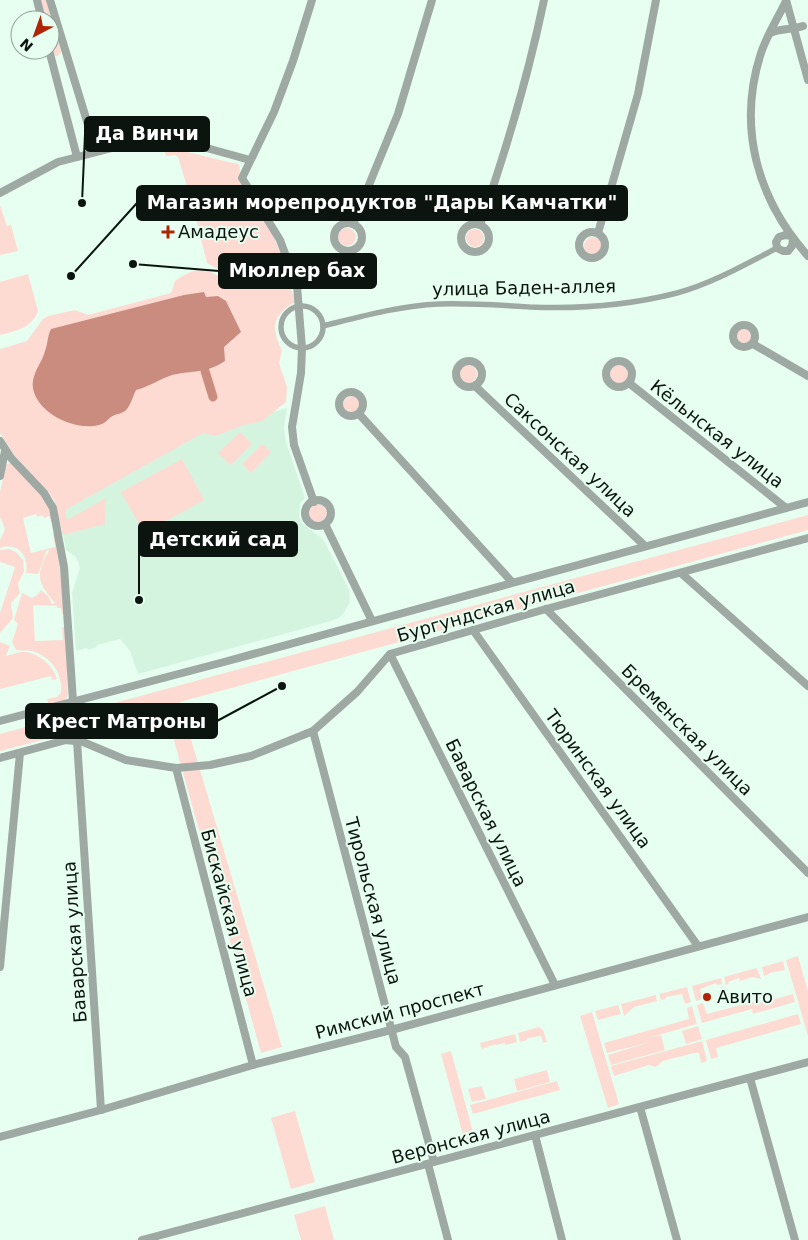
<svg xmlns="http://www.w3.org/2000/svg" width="808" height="1240" viewBox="0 0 808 1240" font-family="'DejaVu Sans',sans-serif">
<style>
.built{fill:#d5f4e0}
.green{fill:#fddbd3}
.water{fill:#c98c7f}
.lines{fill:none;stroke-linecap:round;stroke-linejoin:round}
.canal{stroke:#c98c7f;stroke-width:9}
.pedestrian{stroke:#9fa9a3;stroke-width:5.5}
.minor{stroke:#9fa9a3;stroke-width:8}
.poi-dot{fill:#b02405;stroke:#e7fff0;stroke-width:2}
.labels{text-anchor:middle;stroke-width:4;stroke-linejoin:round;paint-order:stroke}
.poi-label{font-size:18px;fill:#0c140f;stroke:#e7fff0;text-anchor:start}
.street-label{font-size:18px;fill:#0c140f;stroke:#e7fff0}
.leader{fill:none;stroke:#0c140f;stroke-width:2}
.callout-dot{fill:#0c140f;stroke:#e7fff0;stroke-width:2}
.callout{fill:#0c140f;stroke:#0c140f;stroke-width:2}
.callout-label{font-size:19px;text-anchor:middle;font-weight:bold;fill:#fff}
</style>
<rect width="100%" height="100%" fill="#e7fff0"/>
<path class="built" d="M287,408L284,428L286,442L305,498L300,503L299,516L303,524L323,539L349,589L350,602L344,613L339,618L331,621L138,674L130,651L120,639L97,645V647L88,650L87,648L76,651L72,593L80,568L79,564L76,557L66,550L58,507L54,497L36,476Z"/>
<g class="green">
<path d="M40,0H46L61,52L58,56H55C49,45 50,32 50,20H45Z"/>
<path d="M164,149C190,150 214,160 239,164L240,170L238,178L244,190L192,203L178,157L175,155L166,156Z"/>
<path d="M247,193L272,233L282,257L225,273L207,263L193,207Z"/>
<path d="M0,205L7,226L11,225L18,251L0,255Z"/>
<circle cx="347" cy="237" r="9"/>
<circle cx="475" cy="238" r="9"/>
<circle cx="593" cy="246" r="9"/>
<path d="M284,264L295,302C272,315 271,328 282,351L279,363L287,387L286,402L262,421L244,425L215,436L203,433L65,510L67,520L106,498L105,524L63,535L54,499L14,455L0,433V349L27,341L43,319L48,316L75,310L88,315L171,293L175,281C197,266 203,267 226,280Z"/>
<path d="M28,274L38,311C32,328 16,331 0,335V282Z"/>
<circle cx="744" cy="336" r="7"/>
<circle cx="619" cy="374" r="9"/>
<circle cx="468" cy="374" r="9"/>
<circle cx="352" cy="405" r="9"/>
<path d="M240,432L252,444L231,465L218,453Z"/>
<path d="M262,444L271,452L251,473L242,464Z"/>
<path d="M182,459L204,500L144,533L121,492Z"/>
<path d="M11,462L37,489L49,505L53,522H51L49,516L44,518L42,515L37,517L36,514L23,518L31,553L55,547L53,534H55L66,614H62L61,608H57V606L33,605L35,641L63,640L62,627H66L68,695L64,701L49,705L47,699L57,697L61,693C63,673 51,657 32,651C27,650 21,651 16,650L12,642L18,624L14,620L22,593L32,598L37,595L41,590L48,596L52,604L55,603C37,581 35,577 49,550H47L38,574L26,573C29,556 18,542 0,548V540L5,529L0,517V492L6,465Z"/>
<circle cx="318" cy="513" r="9"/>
<path d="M808,515V530L180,702L282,1047L261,1053L165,708L0,751V734Z"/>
<path d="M9,549L16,552L23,560L24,571L18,584L20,593L11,603L13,618L0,633V613L15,567L0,562V550Z"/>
<path d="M0,642L10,646L6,656C10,655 17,653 20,652C36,650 53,665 57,679L52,680L51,676L0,689Z"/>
<path d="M798,956L808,991V1036L786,960Z"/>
<path d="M783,961L785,970L769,973V974L764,976L762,967Z"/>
<path d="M757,968L761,979L752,977L740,981L739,978L728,982L729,984L726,985L724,977Z"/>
<path d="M721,978L722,984L717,985L716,983L700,989L702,999L696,1001L692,986Z"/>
<path d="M687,987L691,1002L685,1004L682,994L666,997V999L661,1000L659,994Z"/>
<path d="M793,994L795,1002L753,1014L752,1009L702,1023L697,1005L703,1003L707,1014L755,1001L756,1004Z"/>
<path d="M656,995L657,1001L634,1007L624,1016L621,1004Z"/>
<path d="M618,1005L621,1014L598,1020L595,1011Z"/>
<path d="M692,1006L697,1024L648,1038L661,1035L665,1050L611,1065L608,1055L650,1042L607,1053L604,1043L689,1019L687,1008Z"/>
<path d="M592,1012L619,1104L608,1108L580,1016Z"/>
<path d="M798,1014L801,1024L716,1048L718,1057L711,1059L706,1040Z"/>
<path d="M698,1026L702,1039L686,1044L682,1031Z"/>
<path d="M539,1027L543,1030L547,1042L543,1043L541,1036L527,1038V1040L520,1042L518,1033Z"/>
<path d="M515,1034L517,1042L505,1045V1043L496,1045V1044L482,1049L480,1043Z"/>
<path d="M702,1041L707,1061L701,1063L699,1053H694L663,1061L659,1064V1065L655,1067L649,1065L614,1076L611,1066Z"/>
<path d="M451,1051L476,1143L466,1146L441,1054Z"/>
<path d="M547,1070L550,1082L517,1091L514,1079Z"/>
<path d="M557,1081L560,1090L473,1114L470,1105Z"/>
<path d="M482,1086L486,1099L472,1102L468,1089Z"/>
<path d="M295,1111L315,1182L291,1189L271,1118Z"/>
<path d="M325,1206L334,1240H301L294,1215Z"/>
</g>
<path class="water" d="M204,292L206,297L218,296L226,301L241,332L224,347L225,361C205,374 193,370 172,375C160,379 148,387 136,390C133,396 130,407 125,411C121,414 115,414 111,417C108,419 105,423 102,424C78,433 37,414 33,388C31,374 42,363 45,351C48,344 47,337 51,329L184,295Z"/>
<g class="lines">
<path class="canal" d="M205,371L213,397"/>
<g class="pedestrian">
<circle cx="302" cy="327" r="21"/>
<path d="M323,326C363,316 398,306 439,304C469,303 499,305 530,307C578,309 630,305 677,293C711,284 746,264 777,248"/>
</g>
<g class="minor">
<path d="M37,0L42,20"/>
<path d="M50,0L96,151"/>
<path d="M312,0L293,61L274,112L242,178L280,240L297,286L302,348L301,373L292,427L294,445L314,502"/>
<path d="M786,0L808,80"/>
<path d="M786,1C778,18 767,35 761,53C737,127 757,199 808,256"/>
<path d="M770,33C781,28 792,30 803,26"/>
<path d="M49,50L77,157"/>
<path d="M0,193L58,162L116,147L185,142L250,160"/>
<circle cx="348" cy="237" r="14"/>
<path d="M353,224L398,114L432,0"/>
<circle cx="475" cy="238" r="14"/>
<path d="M480,225C506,151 528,77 544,0"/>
<circle cx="592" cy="245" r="13"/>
<path d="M598,233L638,94L656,0"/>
<path d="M791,236L785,235L779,237L776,242L777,248L783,251H788L792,246L793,239"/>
<circle cx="744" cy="336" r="11"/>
<path d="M753,344L808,376"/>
<circle cx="619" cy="374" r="13"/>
<circle cx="469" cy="374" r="13"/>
<path d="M629,383L786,508"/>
<path d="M475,386L645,546"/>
<circle cx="351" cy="404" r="12"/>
<path d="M359,414L512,582"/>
<path d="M0,441L11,458L44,493L53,508L64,567L73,701"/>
<path d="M0,476L5,451"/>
<circle cx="318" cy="513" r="13"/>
<path d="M325,524L372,621"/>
<path d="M681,573L808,686"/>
<path d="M546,609L808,873"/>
<path d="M473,630L698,946"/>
<path d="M390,654L555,985"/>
<path d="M0,721L224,662L808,502"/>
<path d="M313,731L396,1047L405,1057L434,1162"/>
<path d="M77,741L101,1110"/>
<path d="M0,758L66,740L83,742L126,760L176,768L210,765L251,756L313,731L357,692L390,654L546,609L808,538"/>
<path d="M176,768L253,1065"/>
<path d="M0,967L20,753"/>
<path d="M750,1078L795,1240"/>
<path d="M640,1107L677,1240"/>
<path d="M535,1135L562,1240"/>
<path d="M0,1137L101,1110L253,1065L391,1030L808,917"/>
<path d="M428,1164L448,1240"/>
<path d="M142,1240L808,1062"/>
</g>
</g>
<g class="poi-dot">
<path d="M165.5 224.5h5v5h5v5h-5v5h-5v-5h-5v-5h5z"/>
<circle cx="707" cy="997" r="5"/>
</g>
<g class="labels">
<g class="poi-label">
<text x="178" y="238">Амадеус</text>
<text x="717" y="1003">Авито</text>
</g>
<g class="street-label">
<text transform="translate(524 288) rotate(-1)" y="6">улица Баден-аллея</text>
<text transform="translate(717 434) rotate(38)" y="6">Кёльнская улица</text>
<text transform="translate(570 455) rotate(43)" y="6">Саксонская улица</text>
<text transform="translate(486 611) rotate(-16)" y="6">Бургундская улица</text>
<text transform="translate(687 730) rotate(45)" y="6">Бременская улица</text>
<text transform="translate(598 779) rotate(54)" y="6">Тюринская улица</text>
<text transform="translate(486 813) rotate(64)" y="6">Баварская улица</text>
<text transform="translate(373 901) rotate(75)" y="6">Тирольская улица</text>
<text transform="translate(229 913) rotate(75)" y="6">Бискайская улица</text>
<text transform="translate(75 942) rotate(-94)" y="6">Баварская улица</text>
<text transform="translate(400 1011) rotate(-15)" y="6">Римский проспект</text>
<text transform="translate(471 1137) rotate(-15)" y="6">Веронская улица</text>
</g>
</g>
<path class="leader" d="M82 203L85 134M71 276L137 203M133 264L219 271M139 600L139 539M282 686L217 721"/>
<g class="callout-dot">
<circle cx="82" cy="203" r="5"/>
<circle cx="71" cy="276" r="5"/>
<circle cx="133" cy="264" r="5"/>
<circle cx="139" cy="600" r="5"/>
<circle cx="282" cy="686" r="5"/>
</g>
<g class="callout">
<rect x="85" y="117" width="124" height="34" rx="5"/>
<rect x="137" y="186" width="490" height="34" rx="5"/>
<rect x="219" y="254" width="157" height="34" rx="5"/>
<rect x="139" y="522" width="158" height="34" rx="5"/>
<rect x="26" y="704" width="191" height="34" rx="5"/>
</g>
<g class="callout-label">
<text x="147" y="140">Да Винчи</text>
<text x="382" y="209">Магазин морепродуктов "Дары Камчатки"</text>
<text x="297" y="277">Мюллер бах</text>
<text x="218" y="546">Детский сад</text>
<text x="121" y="728">Крест Матроны</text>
</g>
<g transform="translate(35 35) rotate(221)"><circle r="24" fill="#e7fff0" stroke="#8fa196"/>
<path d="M0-4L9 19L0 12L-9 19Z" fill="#b02405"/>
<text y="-8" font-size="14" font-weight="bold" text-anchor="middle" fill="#0c140f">N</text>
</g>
</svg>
